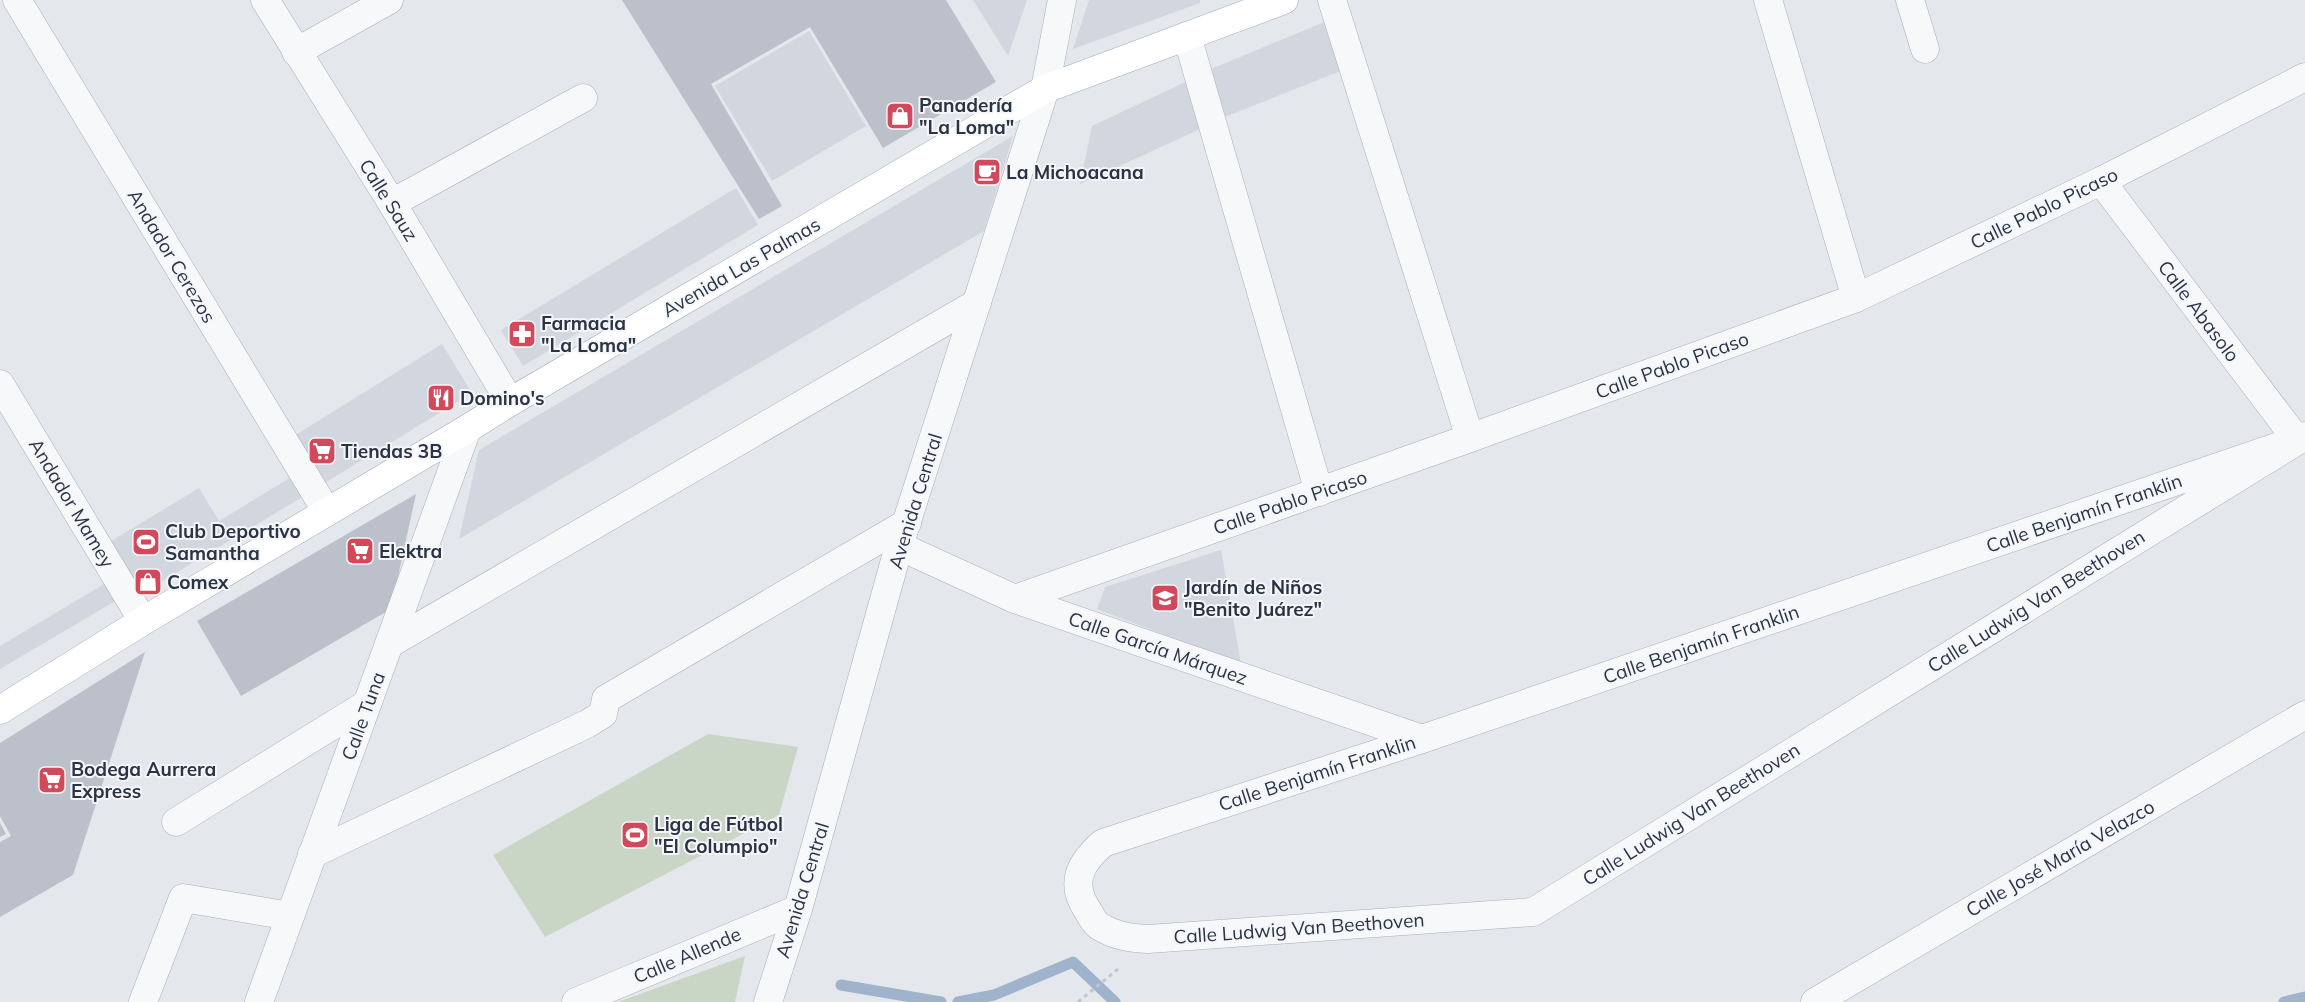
<svg xmlns="http://www.w3.org/2000/svg" width="2305" height="1002" viewBox="0 0 2305 1002" font-family="Mulish,sans-serif">
<style>
.built{fill:#d2d6de}
.green{fill:#c9d6c5}
.lines{fill:none;stroke-linecap:round;stroke-linejoin:round}
.stream{stroke:#9fb4cc;stroke-width:11}
.building{fill:#bbc0ca}
.minor-casing{stroke:#a9aeb7;stroke-width:29}
.major-casing{stroke:#a3abb8;stroke-width:29}
.path{stroke:#c2c5cb;stroke-width:3;stroke-dasharray:4 4;stroke-linecap:butt}
.minor{stroke:#f7f8fa;stroke-width:28}
.major{stroke:#fff;stroke-width:28}
.labels{text-anchor:middle;stroke-width:4;stroke-linejoin:round;paint-order:stroke}
.poi-label{font-size:19px;font-weight:bold;fill:#2b3445;stroke:#f4f6f9;text-anchor:start}
.street-label{font-size:19px;fill:#2b3445;stroke:#f4f6f9}
</style>
<rect width="100%" height="100%" fill="#e4e7ec"/>
<g class="built">
<path d="M973,0H1027L1008,56Z"/>
<path d="M1089,0H1200V3L1073,49Z"/>
<path d="M1327,21L1343,70L1220,119L1206,71Z"/>
<path d="M809,31L866,126L772,181L715,86Z"/>
<path d="M1194,78L1207,126L1080,184L1092,126Z"/>
<path d="M1013,136L984,231L459,539L479,450Z"/>
<path d="M736,188L758,225L523,366L501,330Z"/>
<path d="M442,344L472,393L323,484L294,436Z"/>
<path d="M293,476L304,496L139,595L108,543L199,488L219,521Z"/>
<path d="M1221,550L1241,664L1097,609L1105,587Z"/>
<path d="M106,583L117,600L0,669V646Z"/>
</g>
<g class="green">
<path d="M708,734L798,747L779,815L545,937L493,855Z"/>
<path d="M745,956L735,1002H618Z"/>
</g>
<g class="lines">
<g class="stream">
<path d="M841,985L941,1002"/>
<path d="M958,1002L994,995L1073,962L1115,1002"/>
<path d="M2284,1002L2305,997"/>
</g>
</g>
<g class="building">
<path d="M622,0H946L996,82L883,148L810,27L711,84L782,206L759,219Z"/>
<path d="M416,494L391,609L241,696L197,621Z"/>
<path d="M145,652L73,875L0,917V842L11,836L0,816V743Z"/>
<path d="M0,823L6,834L0,837Z"/>
</g>
<g class="lines">
<defs>
<g id="minor">
<path d="M17,0L327,512"/>
<path d="M265,0L392,203L510,402"/>
<path d="M1332,0L1470,438"/>
<path d="M1768,0L1856,298"/>
<path d="M1910,0L1925,49"/>
<path d="M1187,36L1319,492"/>
<path d="M296,52L389,0"/>
<path d="M2101,181L2297,440"/>
<path d="M392,203L583,98"/>
<path d="M0,384L143,621"/>
<path d="M2297,440L1422,739L1103,843C1080,863 1069,883 1088,911C1091,916 1094,923 1099,926C1115,936 1130,938 1148,939L1533,912L2305,436"/>
<path d="M899,546L1015,599L1422,739"/>
<path d="M1015,599L1470,438L1856,298L2101,181L2305,77"/>
<path d="M389,644L977,303"/>
<path d="M176,822L367,704"/>
<path d="M312,854L587,724L603,714L606,699L907,523"/>
<path d="M143,1002L183,898L290,916"/>
<path d="M259,1002L467,429"/>
<path d="M576,1002L798,909"/>
<path d="M768,1002L798,909L899,546L1045,89L1062,0"/>
<path d="M1815,1002L2305,715"/>
</g>
<path id="major" d="M0,710L143,621L467,429L510,402L1045,89L1284,0"/>
</defs>
<use href="#minor" class="minor-casing"/>
<use href="#major" class="major-casing"/>
<path class="path" d="M1078,1002L1118,969"/>
<use href="#minor" class="minor"/>
<use href="#major" class="major"/>
</g>
<defs>
<symbol id="shop-square" viewBox="-11 -11 22 22"><rect x="-9" y="-9" width="18" height="18" rx="4" fill="#d1495b" stroke="#f4f6f9"/><path d="M-5-2.5h2.3a2.7 3.5 0 0 1 5.4 0H5L5.5 6h-11ZM-1.5-2.5h3a1.5 2.3 0 0 0-3 0Z" fill="#fff"/></symbol>
<symbol id="cafe-square" viewBox="-11 -11 22 22"><rect x="-9" y="-9" width="18" height="18" rx="4" fill="#d1495b" stroke="#f4f6f9"/><path d="M-5.5-4.5H6V0H3Q3 3.5 0 3.5H-2.5Q-5.5 3.5-5.5 0ZM3-3.2v2h1.7v-2ZM-6 4.5H4V6H-6Z" fill="#fff"/></symbol>
<symbol id="pharmacy-square" viewBox="-11 -11 22 22"><rect x="-9" y="-9" width="18" height="18" rx="4" fill="#d1495b" stroke="#f4f6f9"/><path d="M-2-6h4v4h4v4h-4v4h-4v-4h-4v-4h4Z" fill="#fff"/></symbol>
<symbol id="restaurant-square" viewBox="-11 -11 22 22"><rect x="-9" y="-9" width="18" height="18" rx="4" fill="#d1495b" stroke="#f4f6f9"/><path d="M-5-6h1v4h1v-4h1v4h1v-4h1v5L-1.5 .5V6h-2V.5L-5-1ZM5-6V6H3V1.5H1.5Q1.5-4 5-6Z" fill="#fff"/></symbol>
<symbol id="supermarket-square" viewBox="-11 -11 22 22"><rect x="-9" y="-9" width="18" height="18" rx="4" fill="#d1495b" stroke="#f4f6f9"/><path d="M-6-5.5h2.5l.6 2H6L4.5 2H-2.5L-4.4-4H-6ZM-1.5 3.2a1.3 1.3 0 1 0 .1 0ZM3 3.2a1.3 1.3 0 1 0 .1 0Z" fill="#fff"/></symbol>
<symbol id="stadium-square" viewBox="-11 -11 22 22"><rect x="-9" y="-9" width="18" height="18" rx="4" fill="#d1495b" stroke="#f4f6f9"/><path d="M0-5a6.5 5 0 1 0 0 10a6.5 5 0 1 0 0-10ZM-3.5-1.8h7v3.6h-7Z" fill="#fff"/></symbol>
<symbol id="school-square" viewBox="-11 -11 22 22"><rect x="-9" y="-9" width="18" height="18" rx="4" fill="#d1495b" stroke="#f4f6f9"/><path d="M0-5L7-2L0 1L-7-2ZM-4 1L0 2.5L4 1V4Q0 6-4 4Z" fill="#fff"/></symbol>
</defs>
<g fill-rule="evenodd">
<use href="#shop-square" x="884" y="100" width="32" height="32"/>
<use href="#cafe-square" x="971" y="156" width="32" height="32"/>
<use href="#pharmacy-square" x="506" y="318" width="32" height="32"/>
<use href="#restaurant-square" x="425" y="382" width="32" height="32"/>
<use href="#supermarket-square" x="306" y="435" width="32" height="32"/>
<use href="#stadium-square" x="130" y="526" width="32" height="32"/>
<use href="#supermarket-square" x="344" y="535" width="32" height="32"/>
<use href="#shop-square" x="132" y="566" width="32" height="32"/>
<use href="#school-square" x="1149" y="582" width="32" height="32"/>
<use href="#supermarket-square" x="36" y="764" width="32" height="32"/>
<use href="#stadium-square" x="619" y="819" width="32" height="32"/>
</g>
<g class="labels">
<g class="poi-label">
<text x="919" y="112">Panadería<tspan x="919" dy="22">"La Loma"</tspan></text>
<text x="1006" y="179">La Michoacana</text>
<text x="541" y="330">Farmacia<tspan x="541" dy="22">"La Loma"</tspan></text>
<text x="460" y="405">Domino's</text>
<text x="341" y="458">Tiendas 3B</text>
<text x="165" y="538">Club Deportivo<tspan x="165" dy="22">Samantha</tspan></text>
<text x="379" y="558">Elektra</text>
<text x="167" y="589">Comex</text>
<text x="1184" y="594">Jardín de Niños<tspan x="1184" dy="22">"Benito Juárez"</tspan></text>
<text x="71" y="776">Bodega Aurrera<tspan x="71" dy="22">Express</tspan></text>
<text x="654" y="831">Liga de Fútbol<tspan x="654" dy="22">"El Columpio"</tspan></text>
</g>
<g class="street-label">
<text transform="translate(389 200) rotate(58)" y="7">Calle Sauz</text>
<text transform="translate(2044 208) rotate(-26)" y="7">Calle Pablo Picaso</text>
<text transform="translate(172 256) rotate(59)" y="7">Andador Cerezos</text>
<text transform="translate(741 267) rotate(-30)" y="7">Avenida Las Palmas</text>
<text transform="translate(2199 311) rotate(53)" y="7">Calle Abasolo</text>
<text transform="translate(1672 365) rotate(-20)" y="7">Calle Pablo Picaso</text>
<text transform="translate(915 501) rotate(-73)" y="7">Avenida Central</text>
<text transform="translate(1290 502) rotate(-19)" y="7">Calle Pablo Picaso</text>
<text transform="translate(72 503) rotate(59)" y="7">Andador Mamey</text>
<text transform="translate(2084 513) rotate(-19)" y="7">Calle Benjamín Franklin</text>
<text transform="translate(2036 601) rotate(-32)" y="7">Calle Ludwig Van Beethoven</text>
<text transform="translate(1701 644) rotate(-19)" y="7">Calle Benjamín Franklin</text>
<text transform="translate(1158 648) rotate(19)" y="7">Calle García Márquez</text>
<text transform="translate(363 716) rotate(-70)" y="7">Calle Tuna</text>
<text transform="translate(1317 773) rotate(-18)" y="7">Calle Benjamín Franklin</text>
<text transform="translate(1691 814) rotate(-32)" y="7">Calle Ludwig Van Beethoven</text>
<text transform="translate(2060 858) rotate(-30)" y="7">Calle José María Velazco</text>
<text transform="translate(802 890) rotate(-73)" y="7">Avenida Central</text>
<text transform="translate(1299 928) rotate(-4)" y="7">Calle Ludwig Van Beethoven</text>
<text transform="translate(687 955) rotate(-23)" y="7">Calle Allende</text>
</g>
</g>
</svg>
